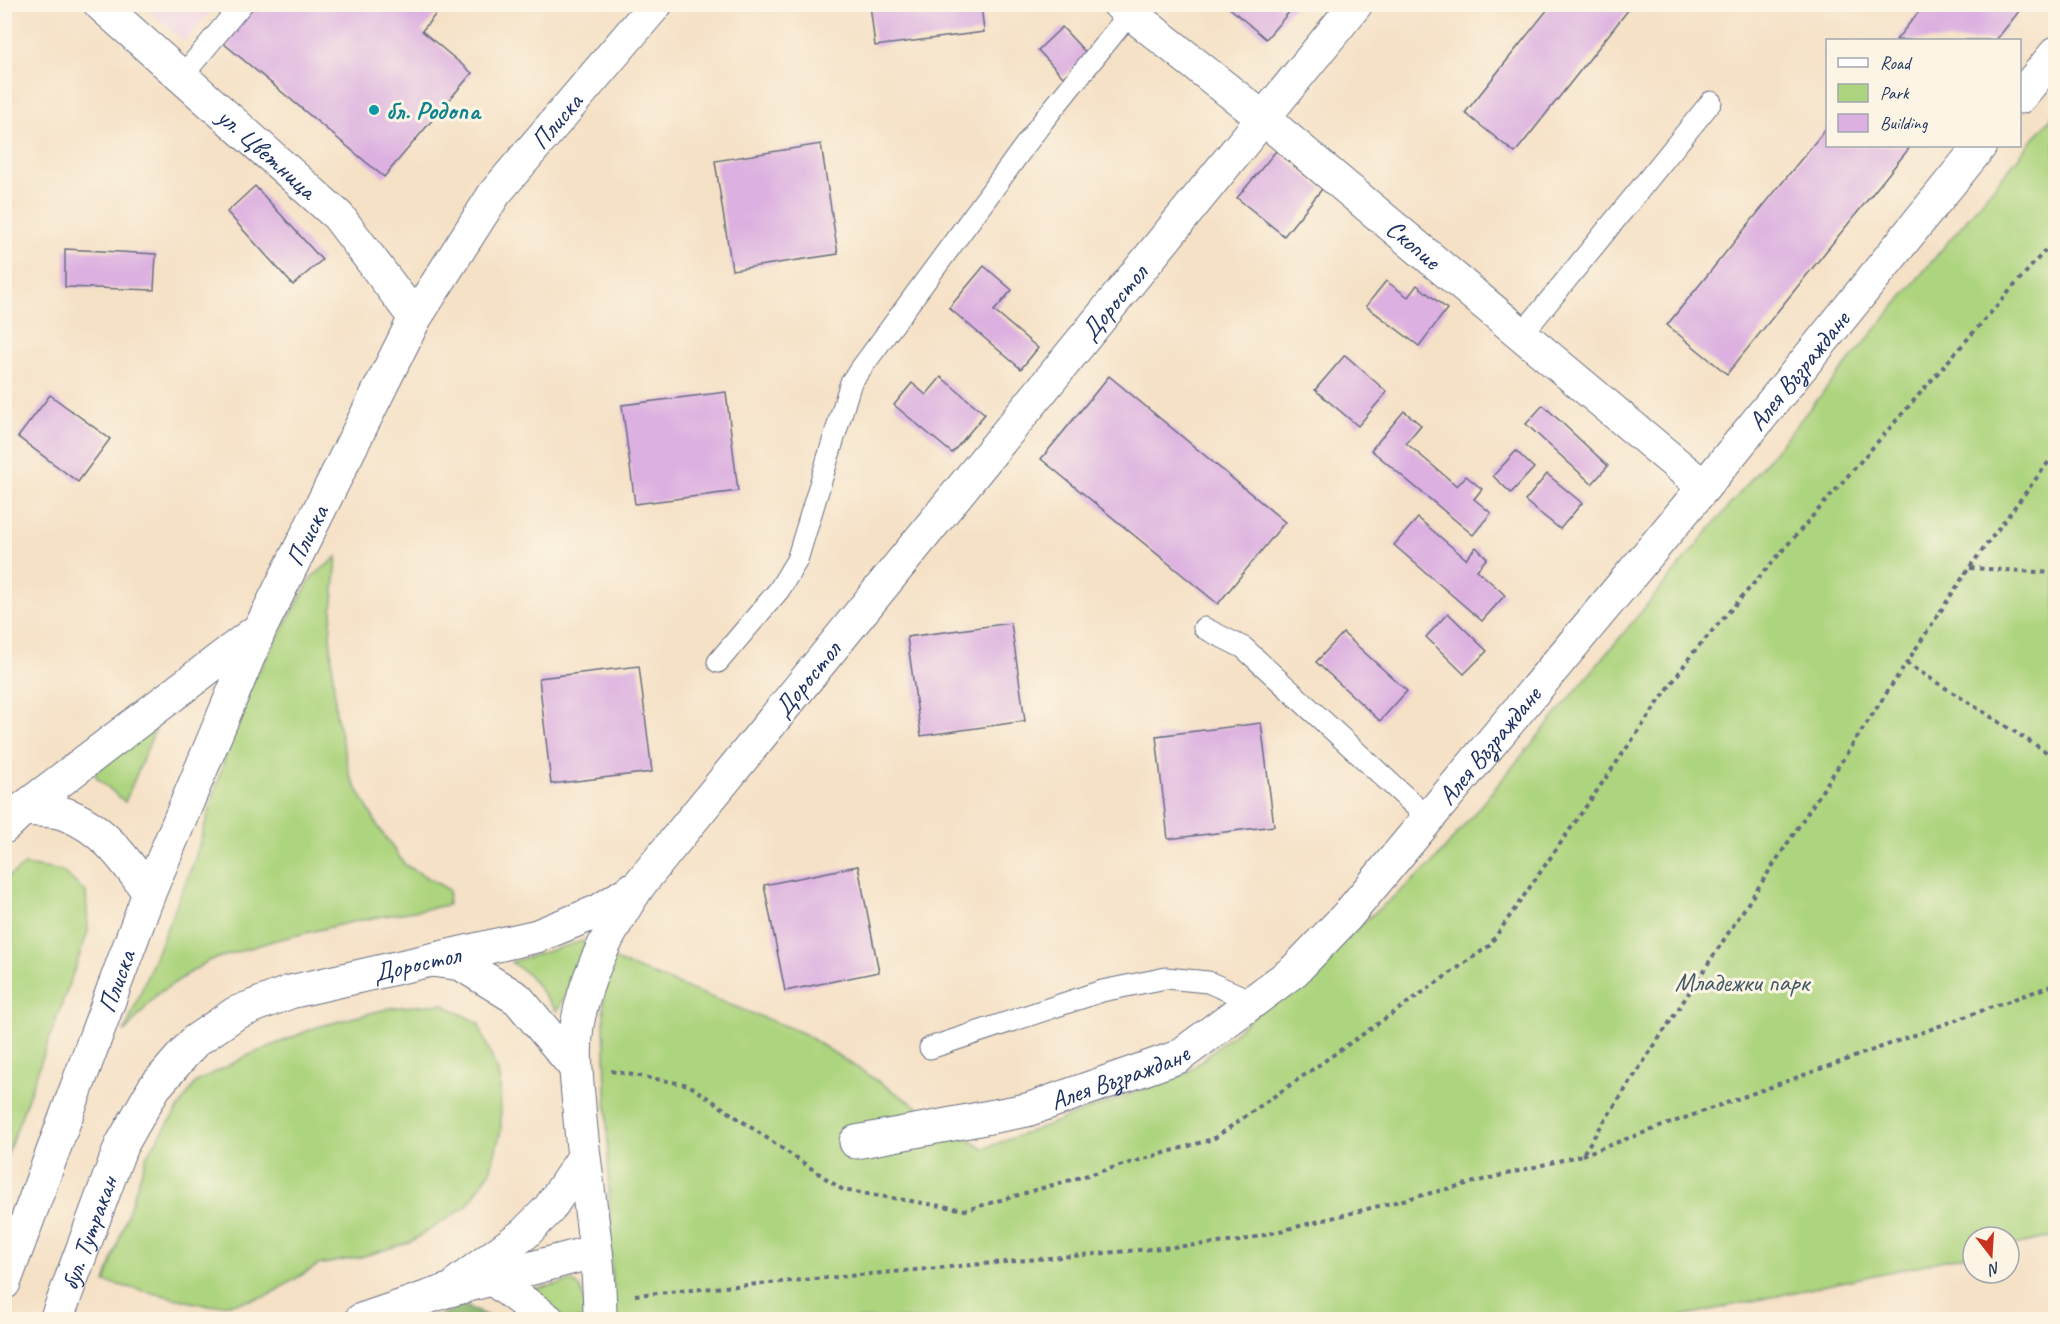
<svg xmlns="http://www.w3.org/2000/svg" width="2060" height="1324" viewBox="0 0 2060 1324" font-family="Caveat,sans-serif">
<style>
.built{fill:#efd0e6}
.green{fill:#add47e;stroke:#64826e;stroke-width:1.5}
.forest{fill:#8ab66d;stroke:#527266;stroke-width:1.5}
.building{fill:#dcb0e0}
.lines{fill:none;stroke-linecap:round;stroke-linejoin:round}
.lane-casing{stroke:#676d82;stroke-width:23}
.street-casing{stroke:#676d82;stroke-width:35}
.primary-casing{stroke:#676d82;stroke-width:35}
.path{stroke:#676d82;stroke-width:4;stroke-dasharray:4.5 4.5;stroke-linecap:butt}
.lane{stroke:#fff;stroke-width:21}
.street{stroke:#fff;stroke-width:33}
.primary{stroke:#fff;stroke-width:33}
.culture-dot{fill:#0f9aa8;stroke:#fcf5e5;stroke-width:2}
.labels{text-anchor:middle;stroke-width:6;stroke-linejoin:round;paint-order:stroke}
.culture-label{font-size:26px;font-weight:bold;fill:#0d838f;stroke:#fcf5e5;text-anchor:start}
.street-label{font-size:26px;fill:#1b2f5e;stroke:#fcf5e5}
.park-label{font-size:26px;fill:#405866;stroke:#fcf5e5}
</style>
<rect width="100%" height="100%" fill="#fcf5e5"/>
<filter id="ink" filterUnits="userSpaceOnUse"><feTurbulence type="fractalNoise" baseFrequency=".0167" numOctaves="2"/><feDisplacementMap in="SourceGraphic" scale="12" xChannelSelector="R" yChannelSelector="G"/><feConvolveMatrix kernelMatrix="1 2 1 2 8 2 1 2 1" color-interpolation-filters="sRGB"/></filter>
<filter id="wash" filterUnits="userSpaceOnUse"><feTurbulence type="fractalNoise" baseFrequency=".008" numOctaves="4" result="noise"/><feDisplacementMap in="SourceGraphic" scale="24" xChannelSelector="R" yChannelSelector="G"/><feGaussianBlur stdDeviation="1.35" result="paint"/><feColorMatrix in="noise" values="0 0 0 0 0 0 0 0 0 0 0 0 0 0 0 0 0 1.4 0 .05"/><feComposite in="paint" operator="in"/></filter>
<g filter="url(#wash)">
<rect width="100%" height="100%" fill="#f5e1c6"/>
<path class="built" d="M143,5H216L184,41Z"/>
<g class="green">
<path d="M2055,113V1236L2009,1246V1237H1973V1254L1668,1319H613L602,955L803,1033L983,1149L1187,1073L1432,864Z"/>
<path d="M337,557L330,635L336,714L350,776L379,828L405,865L449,890L448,905L356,921L276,940L208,961L157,994L124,1033L195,859L241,703L312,577Z"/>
<path d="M158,723L125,802L97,778L94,770Z"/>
<path d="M25,865L62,871L86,892L88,932L5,1161V879Z"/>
<path d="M586,940L578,967L557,1012L529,975L511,962Z"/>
<path d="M442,1004L478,1023L500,1078L501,1130L490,1172L466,1207L410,1242L361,1257L318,1265L267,1296L236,1303L209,1306L105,1282L147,1155L196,1082L247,1056L317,1027L390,1008Z"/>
<path d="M572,1281L581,1288L587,1319H566L529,1290Z"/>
</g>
<path class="forest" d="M463,1305L494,1319H433Z"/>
<g id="blocks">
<g class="building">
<path d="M256,4H444L422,31L472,73L384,177L223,43Z"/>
<path d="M870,4H981L984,32L875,46Z"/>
<path d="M1225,4H1296L1266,39Z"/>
<path d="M1552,4H1633L1515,153L1465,113Z"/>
<path d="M1925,4H2025L1996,40H1896Z"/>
<path d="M1062,27L1088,55L1063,77L1038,50Z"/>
<path d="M1828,126V146H1911L1727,374L1667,325Z"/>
<path d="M821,144L838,254L732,270L715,161Z"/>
<path d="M1276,151L1322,189L1284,236L1237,198Z"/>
<path d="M255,186L322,260L293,285L227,212Z"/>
<path d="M65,249L156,254L154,290L65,287Z"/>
<path d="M984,266L1012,290L994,311L1038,348L1021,369L949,308Z"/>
<path d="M1386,281L1408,297L1417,285L1447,309L1419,346L1366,306Z"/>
<path d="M1345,355L1387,392L1358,426L1315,390Z"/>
<path d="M1109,376L1285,522L1218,604L1041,459Z"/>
<path d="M941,377L985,414L952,453L894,405L912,383L926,395Z"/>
<path d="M726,392L738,491L635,504L622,405Z"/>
<path d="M50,395L110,439L78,482L18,437Z"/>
<path d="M1543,405L1608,466L1592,484L1526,424Z"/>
<path d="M1404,411L1421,425L1406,443L1457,486L1466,476L1482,489L1474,499L1491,513L1473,535L1371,450Z"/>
<path d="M1516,451L1534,468L1511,493L1493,476Z"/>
<path d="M1547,474L1582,503L1560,529L1525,501Z"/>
<path d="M1418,518L1466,559L1476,547L1487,558L1477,570L1505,595L1482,621L1394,545Z"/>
<path d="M1448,613L1487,651L1464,674L1426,637Z"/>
<path d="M1011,623L1025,721L921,736L907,637Z"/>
<path d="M1343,633L1407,691L1380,721L1316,662Z"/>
<path d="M639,666L652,772L551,784L539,678Z"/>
<path d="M1261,723L1274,826L1168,839L1156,736Z"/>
<path d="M858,866L879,972L785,991L764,885Z"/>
</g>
</g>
</g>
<g filter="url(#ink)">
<use href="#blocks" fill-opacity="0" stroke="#676d82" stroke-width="1.5"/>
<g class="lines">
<defs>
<g id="lane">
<path d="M183,75L242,4"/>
<path d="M1523,333L1711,102"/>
<path d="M1204,628L1244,648L1427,817"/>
<path d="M718,662L779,590L797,560L851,382L1043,121L1130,13"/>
<path d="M930,1048L1102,991L1166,978L1208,982L1252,1001"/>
</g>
<g id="street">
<path id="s1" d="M100,4L338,216L415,318"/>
<path id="s2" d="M1119,4L1263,118L1704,487"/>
<path d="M2020,97L2056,53"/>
<path d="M431,960L461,964L518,999L575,1067"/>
<path id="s3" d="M856,1142L1027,1110L1178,1057L1294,971L1347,916L1704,487L1980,146"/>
<path d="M600,1320C600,1248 584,1178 579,1107C577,1080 573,1053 577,1026C585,975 611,927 639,885"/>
</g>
<g id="primary">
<path d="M23,809C36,811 53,809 65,814C104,828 126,861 149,893"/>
<path d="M4,827L23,809L258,630"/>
<path d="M494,1280L548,1320"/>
<path d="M460,1281L524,1234L549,1209L582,1160"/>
<path id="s4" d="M4,1283L149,893L260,629L415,318L495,193L656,4"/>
<path id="s5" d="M56,1320L121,1146L154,1088L195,1041L236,1013L290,992L537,936L599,911L639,885L1356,4"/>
<path d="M361,1320L446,1291L596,1251"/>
</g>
</defs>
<use href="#lane" class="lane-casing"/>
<use href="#street" class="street-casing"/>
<use href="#primary" class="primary-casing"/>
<g class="path">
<path d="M1970,568L2056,573"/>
<path d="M1906,663L2056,758"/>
<path d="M611,1071L689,1085L843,1190L966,1210L1213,1139L1489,946L1692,654L2056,238"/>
<path d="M1582,1155L2056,984"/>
<path d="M635,1295L1240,1241L1582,1155L1969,568L2056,452"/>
</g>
<use href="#lane" class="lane"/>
<use href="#street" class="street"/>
<use href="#primary" class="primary"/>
</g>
</g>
<circle class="culture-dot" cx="374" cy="110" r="6"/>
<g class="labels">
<g class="culture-label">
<text x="386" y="119">бл. Родопа</text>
</g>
<g class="street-label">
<text dy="9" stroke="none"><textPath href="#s4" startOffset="1293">Плиска</textPath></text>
<text dy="9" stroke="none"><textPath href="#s1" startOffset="224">ул. Цветница</textPath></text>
<text dy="9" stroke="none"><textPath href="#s2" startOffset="380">Скопие</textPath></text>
<text dy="9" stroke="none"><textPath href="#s5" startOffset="1542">Доростол</textPath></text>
<text dy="9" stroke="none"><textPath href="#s3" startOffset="1263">Алея Възраждане</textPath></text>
<text dy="9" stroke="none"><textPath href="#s4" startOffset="807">Плиска</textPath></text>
<text dy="9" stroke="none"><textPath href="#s5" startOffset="1056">Доростол</textPath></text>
<text dy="9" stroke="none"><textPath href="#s3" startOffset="777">Алея Възраждане</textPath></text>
<text dy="9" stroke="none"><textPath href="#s5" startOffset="552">Доростол</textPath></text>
<text dy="9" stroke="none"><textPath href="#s4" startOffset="322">Плиска</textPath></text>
<text dy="9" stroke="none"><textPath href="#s3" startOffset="272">Алея Възраждане</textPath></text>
<text dy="9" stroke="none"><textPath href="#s5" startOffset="93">бул. Тутракан</textPath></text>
</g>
<g class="park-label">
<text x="1742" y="991">Младежки парк</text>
</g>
</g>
<rect width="2060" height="1324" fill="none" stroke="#fcf5e5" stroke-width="24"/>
<rect x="1826" y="39" width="195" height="108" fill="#fcf5e5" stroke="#a2a6af" stroke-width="1.5"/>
<rect x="1838" y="58" width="30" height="9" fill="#ffffff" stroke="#a2a6af" stroke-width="1.5"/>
<text x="1880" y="69" font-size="18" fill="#1b2f5e">Road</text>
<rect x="1838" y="84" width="30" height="18" fill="#add47e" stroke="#a2a6af" stroke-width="1.5"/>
<text x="1880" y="99" font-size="18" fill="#1b2f5e">Park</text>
<rect x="1838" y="114" width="30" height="18" fill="#dcb0e0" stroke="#a2a6af" stroke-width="1.5"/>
<text x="1880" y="129" font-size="18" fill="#1b2f5e">Building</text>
<g transform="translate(1991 1255) rotate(163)"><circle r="28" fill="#fcf5e5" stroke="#a2a6af" stroke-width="1.5"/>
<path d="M0-4.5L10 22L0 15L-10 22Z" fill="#c8321e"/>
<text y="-9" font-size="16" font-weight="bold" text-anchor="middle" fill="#1b2f5e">N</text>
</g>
</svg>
